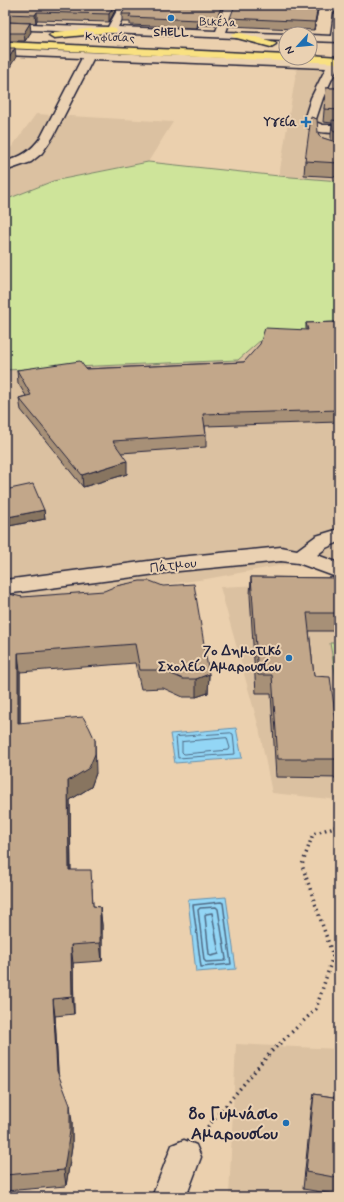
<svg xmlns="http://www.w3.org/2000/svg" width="344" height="1202" viewBox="0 0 344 1202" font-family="Mynerve,sans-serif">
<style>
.built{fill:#dbc1a1}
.green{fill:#cee49a;stroke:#78836a}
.water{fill:#93d6f5;stroke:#668eab}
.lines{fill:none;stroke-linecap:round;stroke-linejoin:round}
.shore-far1{stroke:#4f6a85;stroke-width:1}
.shore{stroke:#4f6a85;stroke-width:1.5}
.minor-casing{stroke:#22223b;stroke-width:3}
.major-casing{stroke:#22223b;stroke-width:3}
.path-far1{stroke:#22223b;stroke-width:2.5;stroke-dasharray:1 3;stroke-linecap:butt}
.path{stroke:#22223b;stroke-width:3.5;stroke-dasharray:1.5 4;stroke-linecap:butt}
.minor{fill:#ead1b2;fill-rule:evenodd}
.major{fill:#f9e181;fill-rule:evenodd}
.wall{fill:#a79077;stroke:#22223b}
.shaded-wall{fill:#887561;stroke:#22223b}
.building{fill:#c2a78a;stroke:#22223b}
.poi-dot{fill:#1f6fb2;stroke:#ead1b2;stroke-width:1.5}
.labels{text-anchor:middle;stroke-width:4;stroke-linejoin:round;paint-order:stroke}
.far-street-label{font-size:12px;fill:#22223b;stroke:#ead1b2}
.far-poi-label{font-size:12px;font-weight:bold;fill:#22223b;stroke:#ead1b2}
.street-label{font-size:14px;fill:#22223b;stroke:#ead1b2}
.poi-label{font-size:14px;font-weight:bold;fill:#22223b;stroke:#ead1b2;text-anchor:end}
.near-poi-label{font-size:17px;font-weight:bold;fill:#22223b;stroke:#ead1b2;text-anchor:end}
</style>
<rect width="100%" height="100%" fill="#ebd0ae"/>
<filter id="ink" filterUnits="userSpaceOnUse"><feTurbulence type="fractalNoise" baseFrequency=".025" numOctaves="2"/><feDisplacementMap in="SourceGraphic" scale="8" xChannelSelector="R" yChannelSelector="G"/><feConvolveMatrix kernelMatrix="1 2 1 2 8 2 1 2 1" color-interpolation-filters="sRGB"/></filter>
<g filter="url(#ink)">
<g class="built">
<path d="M297,67L339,68V81L331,99H325V101L323,125H328L330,141L339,146V181L279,176Z"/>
<path d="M36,114L173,122L148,162L53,181L5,200V150L11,148Z"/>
<path d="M339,330V575L305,561L206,579L5,606V370L238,360L269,333Z"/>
<path d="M339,581V800L272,793L259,728L220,587Z"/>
<path d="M236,1044L339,1049V1197H229Z"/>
</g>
<g class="green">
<path d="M148,162L279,176L339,181V330L269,333L238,360L5,370V200L53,181Z"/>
<path d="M330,643H339V696Z"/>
</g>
<g class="water">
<path d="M236,728L242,758L175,763L170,734Z"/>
<path d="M226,897L236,969L196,972L188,900Z"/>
</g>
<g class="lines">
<g class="shore-far1">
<path d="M231,733L233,734L235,754L178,758L176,737Z"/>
<path d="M227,738L230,748L229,750L184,754L182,752V742Z"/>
</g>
<g class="shore">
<path d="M221,902L223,903L231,964L201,967L193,905Z"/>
<path d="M216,907L218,909L226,959L224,961L206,962L204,960L198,910L200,908Z"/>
<path d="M212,913L219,954L211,956L209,954L205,916L206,914Z"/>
</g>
<defs>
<g id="minor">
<path d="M120,5H130L118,27L216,31L226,5H236L226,32L286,34V40L5,29V23L108,27Z"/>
<path d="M339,11V42L310,41V35L331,36L334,14Z"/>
<path d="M5,49L339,62V68H337L323,98L315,122L323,125H339V133C328,133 310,133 303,123L311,98L326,68L93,59L53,137L42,153L31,162L5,171V162C22,156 30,152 41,137L82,58L5,55Z"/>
<path d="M339,529V542L326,548L317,555L339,563V578L298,563L281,561L179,571L5,594V580L179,557L281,547L297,550L316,536Z"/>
<path d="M184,1140L196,1145L201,1157L186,1197H152L172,1145Z"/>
</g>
<g id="major">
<path d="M112,27L117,30L116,32L54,38L49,35L54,32Z"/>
<path d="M237,32L275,42L276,44L271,47L233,37L232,35Z"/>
<path d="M5,42L286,55V58H310V55L339,57V63L295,61L290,59L286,61L5,48Z"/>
</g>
</defs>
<use href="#minor" class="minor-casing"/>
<use href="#major" class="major-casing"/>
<path class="path-far1" d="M334,827L339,825"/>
<path class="path" d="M204,1131L271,1052L316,1009L333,956L302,865L313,834L337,826"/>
<use href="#minor" class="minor"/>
<use href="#major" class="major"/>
</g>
<g class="wall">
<path d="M5,5H118L109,22L37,20L36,23L5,22Z"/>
<path d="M127,5H225L216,26L199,25L197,28L130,25V22H122V14Z"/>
<path d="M319,5L314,30L230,26V18Z"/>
<path d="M5,22L31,32L25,41H5Z"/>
<path d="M326,88H339V177L304,175L305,161L318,133L320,137L331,141V134L332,123L323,122Z"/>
<path d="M339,322V422L205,426L206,435V447L121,453L127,474L83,487L21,410L19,398L26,396L18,383L17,370L86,369L244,362L306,330V323Z"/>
<path d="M5,490L44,510L45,519L9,526L5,515Z"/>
<path d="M251,577L339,578V631H309L314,676L339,743V778L276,777L271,693H256L250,595Z"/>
<path d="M5,595L22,597L209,674L208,693L196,697H183L163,688L141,689L135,663L20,672V723L96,773L91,787L70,800L71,870L92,888L93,906L100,907L102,925V961L73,963L74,1014L55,1016L58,1075L72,1122V1147L66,1186L5,1191Z"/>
<path d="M314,1094L339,1098V1195L303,1189L311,1112Z"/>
</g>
<g class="shaded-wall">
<path d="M114,5H118L109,22V14Z"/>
<path d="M222,5H225L216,26L217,18Z"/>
<path d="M318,5H319L314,30L315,22Z"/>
<path d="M37,12V20L36,23L35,15Z"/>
<path d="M199,17V25L197,28L198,20Z"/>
<path d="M30,23L31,32L25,41L24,33Z"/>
<path d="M15,48L16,57L7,72L5,73V64Z"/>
<path d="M127,461V474L83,487L82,475Z"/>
<path d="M44,510L45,519L9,526L8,517Z"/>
<path d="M18,653L20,672V742L18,723Z"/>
<path d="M209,674L208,693L196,697V679Z"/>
<path d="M95,740L96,773L91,787L70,800L71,888L69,870L68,781Z"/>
<path d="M100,907L102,925V961L100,943Z"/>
<path d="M71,945L73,963L74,1014L72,997Z"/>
<path d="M53,999L55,1016L59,1088L57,1071Z"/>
<path d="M70,1105L72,1122V1147L66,1186L64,1170Z"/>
</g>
<g class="building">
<path d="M5,5H114L109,14L37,12L35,15L5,14Z"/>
<path d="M127,5H222L217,18L199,17L198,20L129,17L131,14H122Z"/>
<path d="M235,5H318L315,22L230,18Z"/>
<path d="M5,22L30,23L24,33H5Z"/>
<path d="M5,48H15L6,63L5,64Z"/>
<path d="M326,88H339V110L324,109Z"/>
<path d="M311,117L317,119L318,133L320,137L339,143V163L305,161Z"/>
<path d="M332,120L339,121V133L333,130Z"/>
<path d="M339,322V410L203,414L206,435L113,441L127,461L82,475L19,398L31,395L17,370L80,361L86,369L244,362L260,344L265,328L308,330L306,323Z"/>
<path d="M33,484L44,510L8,517L5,509V490Z"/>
<path d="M251,577L339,578V613H307L314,676L330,677L339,743V759H278L272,675H258Z"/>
<path d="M140,581H150L163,586L194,584L209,674L196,679H183L162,670H140L135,644L18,653V723L83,717L89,727L95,740V754L89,768L68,781L69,870H91L93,906L100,907V943L71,945L72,997L53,999L57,1071L70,1105V1131L64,1170L5,1175V595L9,594L22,597L104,591L116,586Z"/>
<path d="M314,1094L339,1098V1178L306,1172Z"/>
</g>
</g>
<g class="poi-dot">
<circle cx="171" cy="18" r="4"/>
<path d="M304 116h4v4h4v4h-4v4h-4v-4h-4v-4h4z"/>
<circle cx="289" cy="658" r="4"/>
<circle cx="286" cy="1123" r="4"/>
</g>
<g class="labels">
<g class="far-street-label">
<text transform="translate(218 22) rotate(2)" y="4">Βικέλα</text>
<text transform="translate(110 37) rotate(2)" y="4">Κηφισίας</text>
</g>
<g class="far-poi-label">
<text x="171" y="36">SHELL</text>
<text x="297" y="126" text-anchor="end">Υγεία</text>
</g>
<g class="street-label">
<text transform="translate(173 565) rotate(-7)" y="5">Πάτμου</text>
</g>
<g class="poi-label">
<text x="281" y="655">7ο Δημοτικό<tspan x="281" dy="16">Σχολείο Αμαρουσίου</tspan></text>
</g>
<g class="near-poi-label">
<text x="278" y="1119">8ο Γυμνάσιο<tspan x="278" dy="20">Αμαρουσίου</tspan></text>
</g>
</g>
<rect width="344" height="1202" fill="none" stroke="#ead1b2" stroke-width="20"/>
<rect x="10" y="10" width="324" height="1182" fill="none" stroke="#22223b" stroke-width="1.5" filter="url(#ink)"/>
<g transform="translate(298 46) rotate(243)"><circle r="19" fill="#ead1b2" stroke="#9a8b82"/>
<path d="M0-3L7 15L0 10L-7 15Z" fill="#1f6fb2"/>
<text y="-6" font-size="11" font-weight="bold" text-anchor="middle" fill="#22223b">N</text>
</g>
</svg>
